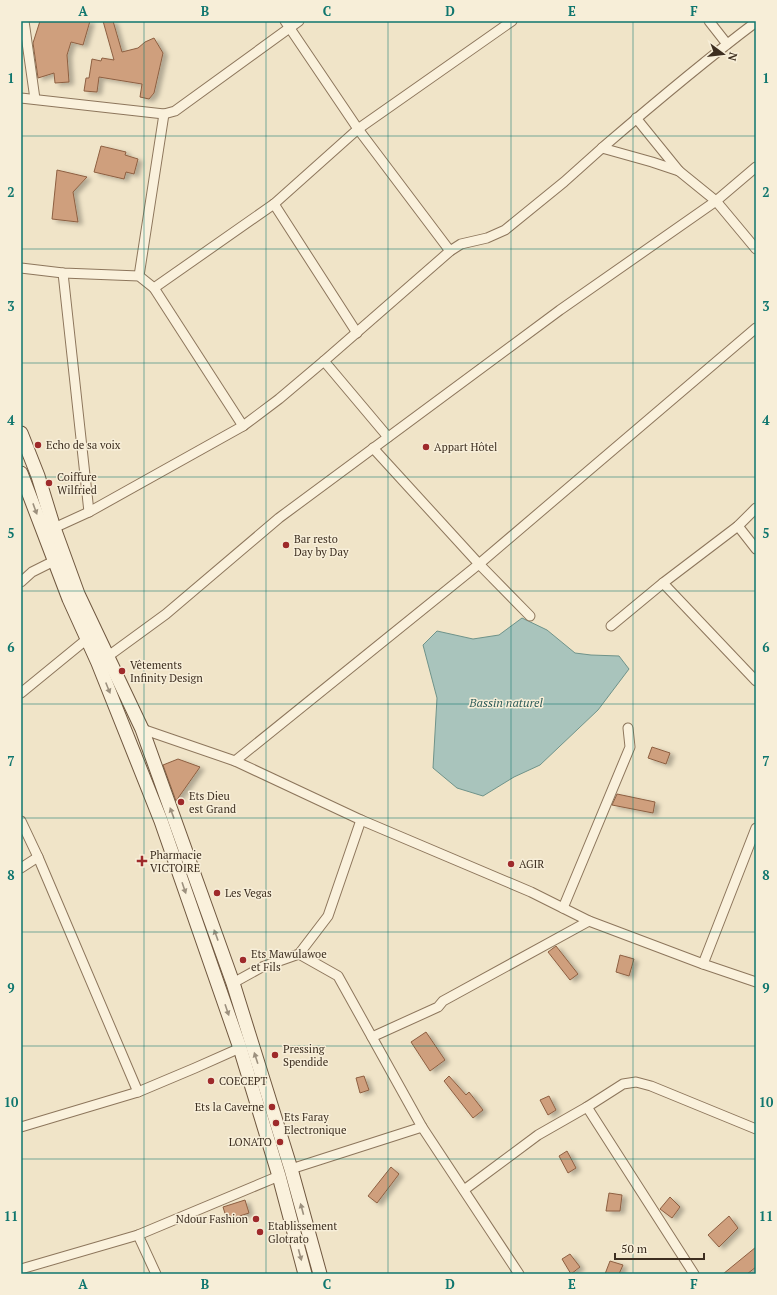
<svg xmlns="http://www.w3.org/2000/svg" width="777" height="1295" viewBox="0 0 777 1295" font-family="'PT Serif',serif">
<style>
.water{fill:#a9c4bc;stroke:#6f938a}
.building{fill:#cf9f7d;stroke:#8d5f41;filter:url(#shadow)}
.lines{fill:none;stroke-linecap:round;stroke-linejoin:round}
.minor-casing{stroke:#8d765c;stroke-width:11}
.secondary-casing{stroke:#6f573f;stroke-width:15}
.minor{stroke:#faf1dc;stroke-width:9}
.secondary{stroke:#faf1dc;stroke-width:13}
.oneway{fill:#9c907e}
.grid{fill:none;stroke:#0f766e;stroke-width:1;stroke-opacity:0.55}
.poi-dot{fill:#9e2a2b;stroke:#f7eed8;stroke-width:1.5}
.labels{text-anchor:middle;stroke-width:3;stroke-linejoin:round;paint-order:stroke}
.poi-label{font-size:11px;fill:#3d2e20;stroke:#f7eed8;text-anchor:start}
.water-label{font-size:12px;font-style:italic;fill:#2f5d5a;stroke:#f7eed8}
.neatline{fill:none;stroke:#0f766e;stroke-width:1.5}
.grid-label{font-size:13px;text-anchor:middle;font-weight:bold;fill:#0f766e}
</style>
<defs>
<filter id="shadow"><feDropShadow dx="4.5" dy="2.5" stdDeviation="2" flood-color="#0004"/></filter>
</defs>
<rect width="100%" height="100%" fill="#f0e4c8"/>
<path class="water" d="M522,618L547,630L575,653L591,655L619,656L629,669L598,710L540,765L514,777L483,796L457,788L433,768L437,698L423,645L437,631L473,639L499,635Z"/>
<g class="building">
<path d="M40,21H90L83,45L71,42L67,55L69,82L55,83L54,73L38,78L33,43Z"/>
<path d="M103,21H113L122,52L138,48L145,42L154,38L163,53L154,93L149,99L140,97L142,84L99,77L97,92L84,91L86,78H89L92,59L101,61L102,58L114,60Z"/>
<path d="M101,146L126,152L125,155L138,159L134,174L126,172L124,179L94,172Z"/>
<path d="M57,170L87,177L73,192L78,222L52,219Z"/>
<path d="M652,747L670,753L666,764L648,758Z"/>
<path d="M178,759L200,767L176,801L163,765Z"/>
<path d="M617,794L655,802L653,813L612,805Z"/>
<path d="M556,946L578,974L570,980L548,952Z"/>
<path d="M620,955L634,959L629,976L616,972Z"/>
<path d="M426,1032L445,1060L430,1071L411,1042Z"/>
<path d="M364,1076L369,1090L360,1093L356,1078Z"/>
<path d="M449,1076L466,1095L469,1092L483,1110L473,1118L444,1081Z"/>
<path d="M549,1096L556,1110L548,1115L540,1100Z"/>
<path d="M567,1151L576,1168L568,1173L559,1156Z"/>
<path d="M391,1167L399,1174L377,1203L368,1196Z"/>
<path d="M609,1193L622,1195L620,1211H606Z"/>
<path d="M670,1197L680,1207L672,1218L660,1209Z"/>
<path d="M245,1200L249,1213L227,1220L223,1207Z"/>
<path d="M729,1216L738,1228L719,1247L708,1235Z"/>
<path d="M756,1247V1267L747,1274H723Z"/>
<path d="M570,1254L580,1267L571,1274L562,1259Z"/>
<path d="M610,1261L623,1265L619,1274H605Z"/>
</g>
<g class="lines">
<defs>
<g id="minor">
<path d="M24,21L35,99"/>
<path d="M285,21L358,129L450,251"/>
<path d="M709,21L727,44"/>
<path d="M21,98L164,114L175,111L299,21"/>
<path d="M636,118L679,171L716,201L756,249"/>
<path d="M602,148C652,105 703,62 756,22"/>
<path d="M274,204L357,333"/>
<path d="M21,268L63,273L139,276L154,288L274,204L358,129L512,21"/>
<path d="M63,273L89,512"/>
<path d="M139,276L164,114"/>
<path d="M154,288L243,426"/>
<path d="M324,361L388,437"/>
<path d="M373,448L479,564L530,616"/>
<path d="M738,526L756,549"/>
<path d="M54,528L89,512L243,426L279,399L324,361L450,251L461,244L487,238L505,230L564,182L602,148L652,162L679,171"/>
<path d="M21,582L32,572L54,561"/>
<path d="M663,583L756,681"/>
<path d="M611,626L663,583L738,526L756,508"/>
<path d="M103,660L166,614L279,518L560,310L716,201L756,167"/>
<path d="M21,693L87,639"/>
<path d="M142,729L235,761L361,820L531,892L589,921L703,964L756,982"/>
<path d="M235,761L479,564L756,328"/>
<path d="M21,821L38,857L138,1092"/>
<path d="M21,868L38,857"/>
<path d="M563,908L630,747L628,728"/>
<path d="M299,954L338,976L422,1127L519,1274"/>
<path d="M703,964L756,828"/>
<path d="M233,983L262,967L299,954L328,916L361,820"/>
<path d="M372,1037L438,1007L443,1001L589,921"/>
<path d="M587,1107L694,1274"/>
<path d="M21,1127L138,1092L195,1068L240,1048"/>
<path d="M291,1169L422,1127"/>
<path d="M464,1190L538,1135L587,1107L623,1084L636,1082L651,1086L756,1129"/>
<path d="M138,1235L156,1274"/>
<path d="M21,1269L138,1235L279,1176"/>
</g>
<g id="secondary">
<path d="M21,433L38,476L54,528L78,594L142,729L233,983L291,1169L320,1274"/>
<path d="M21,473L69,599L98,663L161,821L240,1048L279,1176L305,1274"/>
</g>
</defs>
<use href="#minor" class="minor-casing"/>
<use href="#secondary" class="secondary-casing"/>
<use href="#minor" class="minor"/>
<use href="#secondary" class="secondary"/>
</g>
<defs><path id="oneway-solid" d="M-6-.8H1V-3.2L6.5 0L1 3.2V.8H-6Z"/></defs>
<g class="oneway">
<use href="#oneway-solid" transform="translate(35 509) rotate(70)"/>
<use href="#oneway-solid" transform="translate(108 688) rotate(68)"/>
<use href="#oneway-solid" transform="translate(172 813) rotate(-110)"/>
<use href="#oneway-solid" transform="translate(184 888) rotate(71)"/>
<use href="#oneway-solid" transform="translate(216 935) rotate(-110)"/>
<use href="#oneway-solid" transform="translate(227 1010) rotate(71)"/>
<use href="#oneway-solid" transform="translate(256 1058) rotate(-108)"/>
<use href="#oneway-solid" transform="translate(302 1209) rotate(-105)"/>
<use href="#oneway-solid" transform="translate(300 1255) rotate(75)"/>
</g>
<path class="grid" d="M144,21V1274M266,21V1274M388,21V1274M511,21V1274M633,21V1274M21,136H756M21,249H756M21,363H756M21,477H756M21,591H756M21,704H756M21,818H756M21,932H756M21,1046H756M21,1159H756"/>
<g class="poi-dot">
<circle cx="38" cy="445" r="4"/>
<circle cx="426" cy="447" r="4"/>
<circle cx="49" cy="483" r="4"/>
<circle cx="286" cy="545" r="4"/>
<circle cx="122" cy="671" r="4"/>
<circle cx="181" cy="802" r="4"/>
<path d="M140 855h4v4h4v4h-4v4h-4v-4h-4v-4h4z"/>
<circle cx="511" cy="864" r="4"/>
<circle cx="217" cy="893" r="4"/>
<circle cx="243" cy="960" r="4"/>
<circle cx="275" cy="1055" r="4"/>
<circle cx="211" cy="1081" r="4"/>
<circle cx="272" cy="1107" r="4"/>
<circle cx="276" cy="1123" r="4"/>
<circle cx="280" cy="1142" r="4"/>
<circle cx="256" cy="1219" r="4"/>
<circle cx="260" cy="1232" r="4"/>
</g>
<g class="labels">
<g class="poi-label">
<text x="46" y="449">Echo de sa voix</text>
<text x="434" y="451">Appart Hôtel</text>
<text x="57" y="481">Coiffure<tspan x="57" dy="13">Wilfried</tspan></text>
<text x="294" y="543">Bar resto<tspan x="294" dy="13">Day by Day</tspan></text>
<text x="130" y="669">Vêtements<tspan x="130" dy="13">Infinity Design</tspan></text>
<text x="189" y="800">Ets Dieu<tspan x="189" dy="13">est Grand</tspan></text>
<text x="150" y="859">Pharmacie<tspan x="150" dy="13">VICTOIRE</tspan></text>
<text x="519" y="868">AGIR</text>
<text x="225" y="897">Les Vegas</text>
<text x="251" y="958">Ets Mawulawoe<tspan x="251" dy="13">et Fils</tspan></text>
<text x="283" y="1053">Pressing<tspan x="283" dy="13">Spendide</tspan></text>
<text x="219" y="1085">COECEPT</text>
<text x="264" y="1111" text-anchor="end">Ets la Caverne</text>
<text x="284" y="1121">Ets Faray<tspan x="284" dy="13">Electronique</tspan></text>
<text x="272" y="1146" text-anchor="end">LONATO</text>
<text x="248" y="1223" text-anchor="end">Ndour Fashion</text>
<text x="268" y="1230">Etablissement<tspan x="268" dy="13">Glotrato</tspan></text>
</g>
<g class="water-label">
<text x="506" y="707">Bassin naturel</text>
</g>
</g>
<rect width="777" height="1295" fill="none" stroke="#f7eed8" stroke-width="44"/>
<g transform="translate(723 54) rotate(105)" stroke="#f7eed8" stroke-width="3" paint-order="stroke">
<path d="M0-3L7 15L0 10L-7 15Z" fill="#3d2e20"/>
<text y="-6" font-size="11" font-weight="bold" text-anchor="middle" fill="#3d2e20">N</text>
</g>
<path d="M615 1253v6h89v-6" fill="none" stroke="#3d2e20" stroke-width="2"/>
<text x="621" y="1253" font-size="12" fill="#3d2e20" stroke="#f7eed8" stroke-width="3" paint-order="stroke">50 m</text>
<rect x="22" y="22" width="733" height="1251" class="neatline"/>
<g class="grid-label">
<text x="83" y="16">A</text>
<text x="205" y="16">B</text>
<text x="327" y="16">C</text>
<text x="450" y="16">D</text>
<text x="572" y="16">E</text>
<text x="694" y="16">F</text>
<text x="11" y="83">1</text>
<text x="766" y="83">1</text>
<text x="11" y="197">2</text>
<text x="766" y="197">2</text>
<text x="11" y="311">3</text>
<text x="766" y="311">3</text>
<text x="11" y="425">4</text>
<text x="766" y="425">4</text>
<text x="11" y="538">5</text>
<text x="766" y="538">5</text>
<text x="11" y="652">6</text>
<text x="766" y="652">6</text>
<text x="11" y="766">7</text>
<text x="766" y="766">7</text>
<text x="11" y="880">8</text>
<text x="766" y="880">8</text>
<text x="11" y="993">9</text>
<text x="766" y="993">9</text>
<text x="11" y="1107">10</text>
<text x="766" y="1107">10</text>
<text x="11" y="1221">11</text>
<text x="766" y="1221">11</text>
<text x="83" y="1289">A</text>
<text x="205" y="1289">B</text>
<text x="327" y="1289">C</text>
<text x="450" y="1289">D</text>
<text x="572" y="1289">E</text>
<text x="694" y="1289">F</text>
</g>
</svg>
